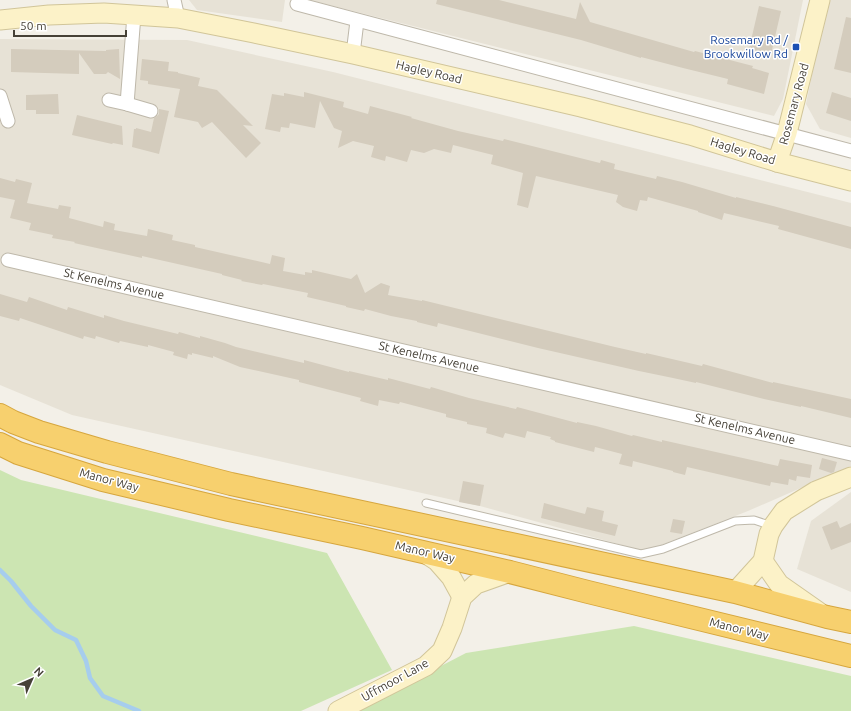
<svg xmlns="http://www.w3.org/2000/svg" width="851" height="711" viewBox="0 0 851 711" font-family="Ubuntu,sans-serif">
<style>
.residential{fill:#e7e2d6}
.green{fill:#cce5b2}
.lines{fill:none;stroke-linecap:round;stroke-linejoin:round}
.stream{stroke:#a6cded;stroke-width:4.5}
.building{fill:#d4ccbd}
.lane-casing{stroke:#beb8aa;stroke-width:9}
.street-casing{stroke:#beb8aa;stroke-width:15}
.secondary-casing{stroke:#d1c599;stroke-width:21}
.highway-casing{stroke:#d6a63e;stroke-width:24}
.lane{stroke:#fff;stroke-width:7}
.street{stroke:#fff;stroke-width:13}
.secondary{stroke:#fcf2c8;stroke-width:19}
.highway{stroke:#f7d06e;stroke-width:22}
.transit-dot{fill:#1a4fb4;stroke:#fff;stroke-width:1.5}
.labels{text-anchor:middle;stroke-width:3;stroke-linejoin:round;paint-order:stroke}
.transit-label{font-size:12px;fill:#164399;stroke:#fff;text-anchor:end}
.street-label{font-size:12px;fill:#464137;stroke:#fff}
</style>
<rect width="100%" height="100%" fill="#f3f0e8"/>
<g class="residential">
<path d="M189,0H285L282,22L197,10Z"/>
<path d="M309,0H803L783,99L774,116Z"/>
<path d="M827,0H851V138L820,129L806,104Z"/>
<path d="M0,39L187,40L333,72L851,203V466L748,511L656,547L640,550L480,506L72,415L0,385Z"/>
<path d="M851,492V592L797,569L811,521Z"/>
</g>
<g class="green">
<path d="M0,470L21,480L327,553L392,670L301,711H0Z"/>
<path d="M634,626L851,676V711H354L466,653Z"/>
</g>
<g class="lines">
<path class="stream" d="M0,570L11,581L31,606L55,630L76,640L86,661L90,678L103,696L139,711"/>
</g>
<g class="building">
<path d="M437,0H499L576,19L580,2L590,22L694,52L695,51L753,66L752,68L769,73L764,94L727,84L728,79L683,68L641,57V58L581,40L436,4Z"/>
<path d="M759,6L781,11L771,54L749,49Z"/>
<path d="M846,17L851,18V73L834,69Z"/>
<path d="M11,49L106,51V50L119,49L120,79L108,72L106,74H94L79,53V74L11,72Z"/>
<path d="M142,59L169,62L168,71L178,72V73L200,78L198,86L217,90L253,126L243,125L261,143L246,158L212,122L202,128L198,122L174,117L180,89L148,84V81L140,80Z"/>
<path d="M304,92L344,102L343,107L368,114L370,106L412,117L411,118L458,131L503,141L504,139L600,163L601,160L615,164L614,169L656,179L657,176L682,182L736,198V197L773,206L851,227V249L778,229L779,226L724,213L722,220L698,212V211L648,197L647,201L640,200L637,211L623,207L616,202L618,195L536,176L528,208L517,205L523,173L491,164L493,155L453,145L451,153L434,149L424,153L411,150L407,162L386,156L385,161L371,157L374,146L353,141L338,148L342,131L334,128L320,101L315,128L290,123L289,128L281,127L280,132L265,129L272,94L284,96V93L304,97Z"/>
<path d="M832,92L851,98V121L826,113Z"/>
<path d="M58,94L59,114H36V110H26V95Z"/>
<path d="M159,109L169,111L159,154L132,147L134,129H136V128L151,132L154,118L157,116L159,114Z"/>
<path d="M77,115L122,126L123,145L113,143L112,144L72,135Z"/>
<path d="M0,178L15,182L16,179L32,183L27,203L58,209L59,205L71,207L69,218L103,227L104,221L115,224L114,230L147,236L148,229L173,235L172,240L195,245V247L270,264L272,255L285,258L283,271L305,275V272L312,273V270L351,279L357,274L365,293L381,283L390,286L388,295L422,301V300L615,347L646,354V353L702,366L703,364L773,383V382L851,399V418L801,406V407L764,399L696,382V383L673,378L639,371L538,348L438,323L437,327L417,322V321L391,316L365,309L364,311L346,307V306L307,297L308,293L263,284L262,285L241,281L242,280L222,275V274L142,256V258L74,243L75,242L52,238L53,235L29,230L31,223L10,218L15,200L0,197Z"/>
<path d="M0,294L27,302L29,297L67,310L68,307L104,318V315L124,321L178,334L179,332L200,338V336L225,343L236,347L304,363V360L349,372V371L388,380V378L430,389L431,387L469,398L516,409L517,407L577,423V422L596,426L632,436L633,435L662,442V440L778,466L780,459L812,465L810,478L797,476L796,481L789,479L788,485L771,482L770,486L687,467L685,475L673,472V471L633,461L632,467L619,464L622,454L595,447L594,452L555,442V441L550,439L551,437L527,431L525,438L505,433L503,438L486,433L487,428L467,424V422L446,417V414L400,402L399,404L379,400L378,406L360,401L361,398L299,382V380L240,367L213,356V358L192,353V355L188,354L187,359L173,355L174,352L148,345V347L120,341L119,343L96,336L95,339L84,336L83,339L20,318L19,321L0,316Z"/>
<path d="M822,458L837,462L834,472L831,473L819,469Z"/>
<path d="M463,481L484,485L480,506L459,502Z"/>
<path d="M544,503L585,514L587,507L604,511L602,521L618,525L615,536L541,518Z"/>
<path d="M673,519L685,521L682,534L670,532Z"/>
<path d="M837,521L840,528L851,523V542L831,550L822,527Z"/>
</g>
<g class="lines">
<defs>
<path id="lane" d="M426,503L641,554L663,549L735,521L754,520L772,526"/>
<g id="street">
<path d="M174,0L178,18"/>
<path d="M297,4L851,151"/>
<path d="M353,54L357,21"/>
<path d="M0,96L8,121"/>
<path d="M109,100L127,104L151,111"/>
<path d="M127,104L134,15"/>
<path d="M8,260L851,454"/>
</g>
<g id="secondary">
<path d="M0,20L49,15L104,13L178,18L254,33L353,54L581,107L690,135L777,162L851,181"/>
<path d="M777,162L787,133L820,0"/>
<path d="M423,552L437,561L451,577L462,597"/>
<path d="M763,561L779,584L819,612"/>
<path d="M735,592L763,561L769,534L773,526L784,511L816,491L851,477"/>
<path d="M338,711L426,666L442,651L452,628L462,597L476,584L510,572"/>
</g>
<g id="highway">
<path d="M0,415L13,422L39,432L107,452L231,484L735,592L827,617L851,622"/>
<path d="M0,444L18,453L103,480L229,510L362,538L510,572L588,592L851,656"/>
</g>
</defs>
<use href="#lane" class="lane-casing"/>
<use href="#street" class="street-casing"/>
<use href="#secondary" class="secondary-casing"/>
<use href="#highway" class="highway-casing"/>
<use href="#lane" class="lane"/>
<use href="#street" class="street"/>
<use href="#secondary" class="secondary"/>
<use href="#highway" class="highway"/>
</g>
<rect class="transit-dot" x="792" y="43" width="8" height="8" rx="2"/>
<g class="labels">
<g class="transit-label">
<text x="788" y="44">Rosemary Rd /<tspan x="788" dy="14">Brookwillow Rd</tspan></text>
</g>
<g class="street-label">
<text transform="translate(429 72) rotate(13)" y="4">Hagley Road</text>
<text transform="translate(794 104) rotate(-75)" y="4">Rosemary Road</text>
<text transform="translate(743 151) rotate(17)" y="4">Hagley Road</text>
<text transform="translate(114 284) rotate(13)" y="4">St Kenelms Avenue</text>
<text transform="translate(429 357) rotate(13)" y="4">St Kenelms Avenue</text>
<text transform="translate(745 429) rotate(13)" y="4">St Kenelms Avenue</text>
<text transform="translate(109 480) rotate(15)" y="4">Manor Way</text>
<text transform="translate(425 552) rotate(13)" y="4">Manor Way</text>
<text transform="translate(739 629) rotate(14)" y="4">Manor Way</text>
<text transform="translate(395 680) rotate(-29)" y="4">Uffmoor Lane</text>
</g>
</g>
<g transform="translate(32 679) rotate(45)" stroke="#ffffff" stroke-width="3" paint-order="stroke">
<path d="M0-3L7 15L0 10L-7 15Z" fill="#464137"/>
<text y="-6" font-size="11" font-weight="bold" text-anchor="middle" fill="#464137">N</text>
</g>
<path d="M14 30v6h112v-6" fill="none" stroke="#464137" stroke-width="2"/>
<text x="20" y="30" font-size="12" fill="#464137" stroke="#ffffff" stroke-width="3" paint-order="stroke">50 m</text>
</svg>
